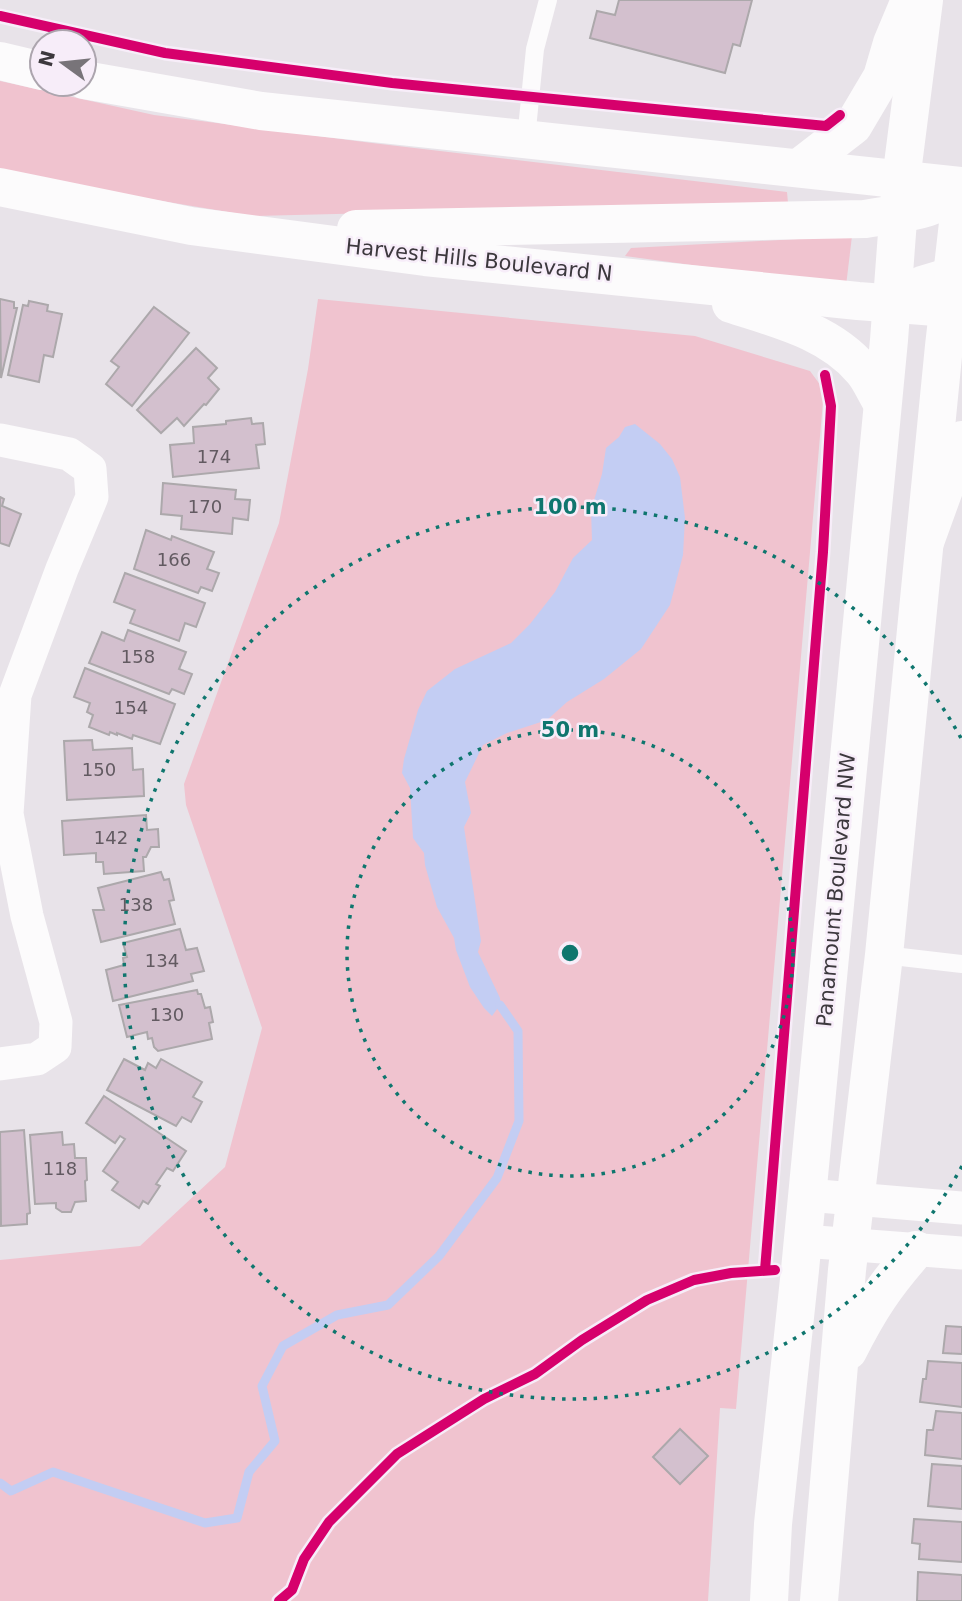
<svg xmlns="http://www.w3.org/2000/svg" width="962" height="1601" viewBox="0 0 962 1601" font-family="'DejaVu Sans',sans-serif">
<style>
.green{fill:#f0c3cf}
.water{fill:#c3cdf3}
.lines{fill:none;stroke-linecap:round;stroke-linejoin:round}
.stream{stroke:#c3cdf3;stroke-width:9}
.building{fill:#d3c0ce;stroke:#aca8ab;stroke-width:2}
.service{stroke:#fcfbfc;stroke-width:18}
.minor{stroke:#fcfbfc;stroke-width:33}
.tertiary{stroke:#fcfbfc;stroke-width:38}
.secondary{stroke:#fcfbfc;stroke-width:38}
.cycleway-casing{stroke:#f7edf9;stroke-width:15}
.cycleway{stroke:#d6006c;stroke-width:10}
.ring{fill:none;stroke:#0f766e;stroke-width:3.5;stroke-dasharray:3.5 7}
.labels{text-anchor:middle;stroke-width:5;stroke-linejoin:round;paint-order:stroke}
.number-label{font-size:18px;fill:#625a61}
.street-label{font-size:21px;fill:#3c383d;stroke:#f7edf9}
.centre{fill:#0f766e;stroke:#f7edf9;stroke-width:3.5}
.ring-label{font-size:21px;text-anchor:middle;font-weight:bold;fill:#0f766e;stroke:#f7edf9;stroke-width:5;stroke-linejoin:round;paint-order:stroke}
</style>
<rect width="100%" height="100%" fill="#e8e3e9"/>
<g class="green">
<path d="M0,81L154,115L372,143L787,192L788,203L252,216L0,174Z"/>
<path d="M852,236L846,286L625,256L631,248Z"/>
<path d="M318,299L695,336L810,371L824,390L736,1409L720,1408L708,1601H0V1260L140,1246L225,1167L262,1028L186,805L184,784L279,523L308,369Z"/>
</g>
<path class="water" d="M635,424L660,444L672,459L680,477L685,518L683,555L670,605L641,649L604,679L567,702L547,720L507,733L483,745L465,782L471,813L464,827L481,941L478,952L500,998V1005L492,1016L484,1008L470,987L456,950L454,938L437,907L425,865L424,853L413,838L410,788L402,773L404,759L418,710L427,691L455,669L511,643L530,624L555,592L573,558L592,540L591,510L602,474L606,448L619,437L625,427Z"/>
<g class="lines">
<path class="stream" d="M0,1483L11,1491L53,1472L205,1523L237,1518L249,1472L275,1441L262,1386L283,1346L337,1315L388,1305L439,1256L497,1178L519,1121L518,1031L500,1005"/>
</g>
<g class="building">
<path d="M619,0H752L740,46L733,44L725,73L590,38L597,11L615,15Z"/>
<path d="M0,299L14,302V308H17L1,378Z"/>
<path d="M29,301L48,305L47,311L62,314L53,357L44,355L39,382L8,375L23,305L28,306Z"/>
<path d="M154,307L189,333L132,406L106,384L119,367L111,361Z"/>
<path d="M196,348L217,368L208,378L219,389L206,405L204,404L184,426L177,418L161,433L137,410Z"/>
<path d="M251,418L252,424L263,423L265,444L256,445L259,468L173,477L170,445L194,443L193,427L226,424V421Z"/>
<path d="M163,483L236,490L235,499L250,500L248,520L233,518L232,534L181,529L182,516L161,514Z"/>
<path d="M0,497L4,499L2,506L21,514L9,546L0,543Z"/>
<path d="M146,530L171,540L172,536L214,552L207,569L219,573L212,591L201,587L198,593L134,569Z"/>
<path d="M125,573L205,603L196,627L185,623L179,641L130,623L135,610L114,602Z"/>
<path d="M128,630L186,652L179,669L192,674L184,694L172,689L169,694L89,663L102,632L124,641Z"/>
<path d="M85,668L175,704L160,744L133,735L132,739L117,733V735L110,732L109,735L89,727L93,715L87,712L90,703L74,697Z"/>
<path d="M92,740L93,750L132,748L133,770L143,769L144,796L67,800L64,741Z"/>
<path d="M146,815L147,830L158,829L159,847H151L146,857H143L144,871L104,874L103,862H96V853L64,855L62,821Z"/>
<path d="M161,872L164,880L169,879L174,900L169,901L175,924L101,942L93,910H104L98,888Z"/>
<path d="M180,929L186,950L197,948L204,971L191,974L193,981L113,1001L106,970L124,965L123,958L127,957L123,943Z"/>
<path d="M197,990L198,994H201L205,1008L210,1007L213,1022L209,1023L212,1039L158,1051L154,1047L152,1038L148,1039L147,1032L127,1037L119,1005Z"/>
<path d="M124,1059L145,1070L148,1063L156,1068L161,1059L202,1082L193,1097L202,1102L191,1122L182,1117L176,1126L107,1090Z"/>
<path d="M104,1096L186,1151L173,1171L167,1168L156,1184L160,1186L148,1204L143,1201L139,1208L112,1190L118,1182L103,1171L125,1139L120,1136L115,1143L86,1123Z"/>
<path d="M24,1130L30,1213L27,1214V1224L1,1226L0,1132Z"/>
<path d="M62,1132L63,1145L74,1144L75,1158H86L87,1180L85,1181L86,1201L75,1202L71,1212H62L56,1208V1203L35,1204L30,1135Z"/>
<path d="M946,1326L962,1327V1354L943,1353Z"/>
<path d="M928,1361L962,1363V1407L920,1402L923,1379H926Z"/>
<path d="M936,1411L962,1413V1459L925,1455L927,1430H933Z"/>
<path d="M680,1429L708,1456L680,1484L653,1457Z"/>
<path d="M932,1464L962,1466V1509L928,1506Z"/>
<path d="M914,1519L962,1522V1562L919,1559L920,1544L912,1543Z"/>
<path d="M918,1572L962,1575V1601H917Z"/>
</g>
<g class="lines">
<g class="service">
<path d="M526,139L535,49L548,0"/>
<path d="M884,955L962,964"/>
</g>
<g class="minor">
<path d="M0,440L69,454L90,469L92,497L62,569L15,695L7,814L27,916L56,1022L55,1047L37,1059L0,1064"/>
<path d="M807,1195L962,1208"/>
<path d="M803,1241L962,1253"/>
</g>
<g class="tertiary">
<path d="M848,1351C869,1309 885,1285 916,1250"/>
<path d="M769,1601L773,1524L800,1270L889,340L901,180L924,0"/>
<path d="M819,1601L847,1270L884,955L944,346L962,188"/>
</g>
<g class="secondary">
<path d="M0,61L42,71"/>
<path d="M84,80L261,111L962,186"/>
<path d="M800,167L853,126L882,77L892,43L910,0"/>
<path d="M0,187L191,226L425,257L858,301L962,309"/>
<path d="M356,229L865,219C902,212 933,214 962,187"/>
<path d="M731,304C777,319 829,331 862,370C870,379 875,392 882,403"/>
<path d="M892,304L922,285L962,273"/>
<path d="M925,542L962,440"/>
</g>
<defs>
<g id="cycleway">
<path d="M0,16L165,53L392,83L826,126L840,115"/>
<path d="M765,1270L823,552L831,406L825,375"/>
<path d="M279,1601L292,1590L304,1559L329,1522L397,1454L484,1399L535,1374L582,1340L647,1300L694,1280L731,1273L775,1270"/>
</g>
</defs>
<use href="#cycleway" class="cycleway-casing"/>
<use href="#cycleway" class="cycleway"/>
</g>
<g class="ring">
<circle cx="570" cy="953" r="223"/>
<path d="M962 1166A446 446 0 1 1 962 740"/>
</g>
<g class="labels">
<g class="number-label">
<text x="214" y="463">174</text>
<text x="205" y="513">170</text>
<text x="174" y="566">166</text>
<text x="138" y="663">158</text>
<text x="131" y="714">154</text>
<text x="99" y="776">150</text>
<text x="111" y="844">142</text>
<text x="136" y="911">138</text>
<text x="162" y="967">134</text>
<text x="167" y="1021">130</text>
<text x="60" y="1175">118</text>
</g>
<g class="street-label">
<text transform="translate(479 260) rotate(6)" y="7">Harvest Hills Boulevard N</text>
<text transform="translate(836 890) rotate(-85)" y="7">Panamount Boulevard NW</text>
</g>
</g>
<circle cx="570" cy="953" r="10" class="centre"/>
<g class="ring-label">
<text x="570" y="514">100 m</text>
<text x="570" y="737">50 m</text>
</g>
<g transform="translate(63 63) rotate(285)"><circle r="33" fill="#f7edf9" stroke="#aca5ae" stroke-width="2"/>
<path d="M0-5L12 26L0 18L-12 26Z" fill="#787479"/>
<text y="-10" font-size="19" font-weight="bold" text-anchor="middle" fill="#3c383d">N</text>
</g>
</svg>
